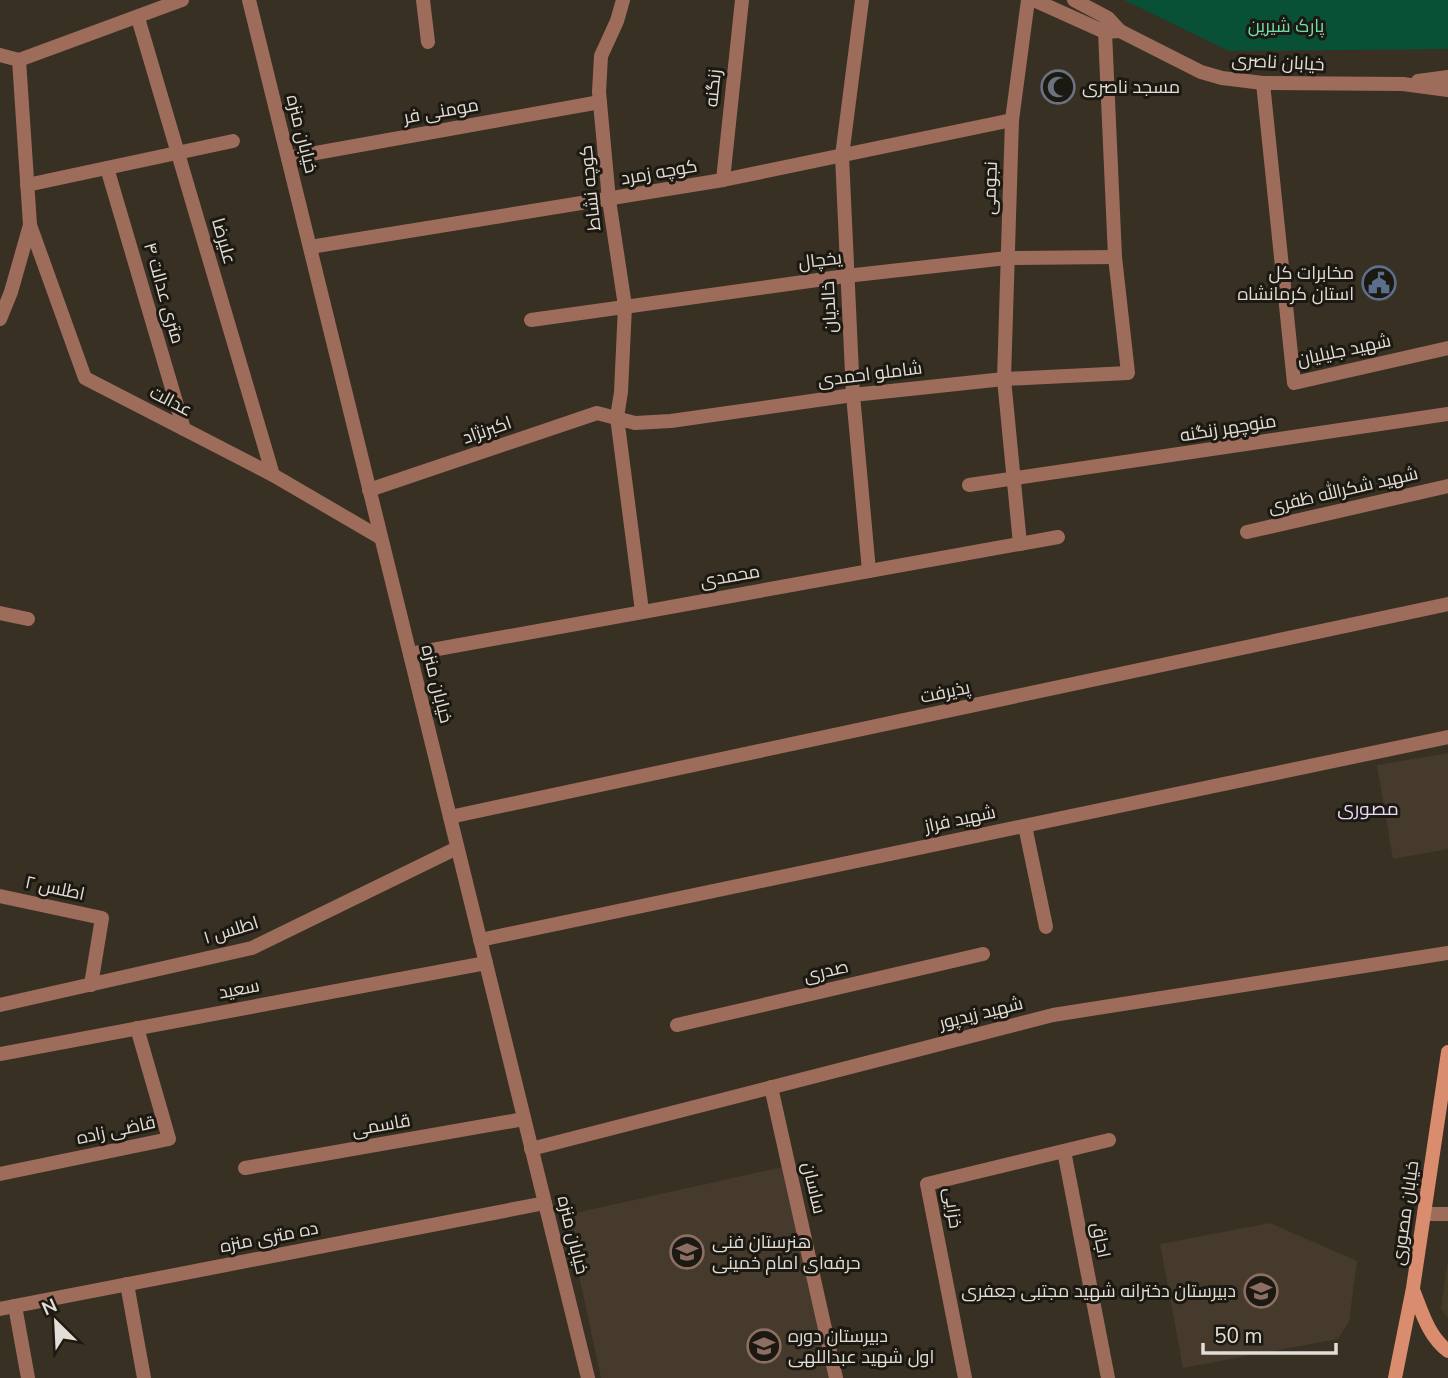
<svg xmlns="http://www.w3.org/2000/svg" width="1448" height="1378" viewBox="0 0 1448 1378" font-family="'Nunito Sans',Cairo,sans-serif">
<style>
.built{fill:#443a26}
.education{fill:#453a2b}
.green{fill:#085136}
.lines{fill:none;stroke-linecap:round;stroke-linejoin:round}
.minor{stroke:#9e6c5a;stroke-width:14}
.tertiary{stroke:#9e6c5a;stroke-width:14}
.secondary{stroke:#da8c6e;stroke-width:14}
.labels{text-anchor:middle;stroke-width:6;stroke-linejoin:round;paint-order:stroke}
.park-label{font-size:18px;fill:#71deac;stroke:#1c1913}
.street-label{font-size:18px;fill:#e2ddd5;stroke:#1c1913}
.poi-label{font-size:18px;fill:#e2ddd5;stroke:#1c1913;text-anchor:start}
.neighbourhood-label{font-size:19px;fill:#e5daf6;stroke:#1c1913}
</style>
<rect width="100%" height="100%" fill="#383022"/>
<path class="built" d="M1448,1259V1318L1441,1309Z"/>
<g class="education">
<path d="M1448,753V849L1393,859L1377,765Z"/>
<path d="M782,1167L829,1378H601L566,1215Z"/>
<path d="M1270,1223L1357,1261L1349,1322L1338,1339L1183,1368L1160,1244Z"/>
</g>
<path class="green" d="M1124,0H1448V49L1229,51Z"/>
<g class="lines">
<g class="minor">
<path d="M423,0L428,42"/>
<path d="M623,0L617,21L601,56L599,92L609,200L625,306L621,392L617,417L642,611"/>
<path d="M862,0L842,156L853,395L869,571"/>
<path d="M138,18L273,475"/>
<path d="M1263,83L1294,383L1448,348"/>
<path d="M288,158L600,102"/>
<path d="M107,168L184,429"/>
<path d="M723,180L742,0"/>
<path d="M27,185L233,141"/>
<path d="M30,225L85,378L273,475L381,538"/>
<path d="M310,247L723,180L1012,120"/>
<path d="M531,320L846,276L1007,258L1115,257"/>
<path d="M969,485L1448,414"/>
<path d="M369,490L597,413L635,423L671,421L853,395L1004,379L1128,373L1115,257L1105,32L1107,22"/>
<path d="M1247,532L1448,486"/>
<path d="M1020,544L1004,379L1012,120L1028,0"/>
<path d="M0,613L28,619"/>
<path d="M410,654L1058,537"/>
<path d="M450,817L1448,604"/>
<path d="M1025,826L1046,927"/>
<path d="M0,896L102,918L91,985"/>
<path d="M480,940L1448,737"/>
<path d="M0,1005L252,948L457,848"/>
<path d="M677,1025L983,954"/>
<path d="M0,1054L486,963"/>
<path d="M771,1087L836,1378"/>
<path d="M531,1149L1053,1015L1448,953"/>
<path d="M1064,1151L1108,1378"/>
<path d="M245,1168L524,1119"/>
<path d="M0,1174L169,1139L137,1028"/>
<path d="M1424,1214H1448"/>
<path d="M127,1284L144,1378"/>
<path d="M15,1306L28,1378"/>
<path d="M0,1309L545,1203"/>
<path d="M965,1378L927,1184L1109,1140"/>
</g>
<g class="tertiary">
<path d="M249,0L588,1378"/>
<path d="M1034,0L1105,32L1120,31"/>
<path d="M1074,0L1108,18L1120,31L1201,72L1222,78L1263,83L1403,84L1448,90"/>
<path d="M0,55L19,60"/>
<path d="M1418,81L1448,77"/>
<path d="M0,319L11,292L30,225L19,60L182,0"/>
</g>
<g class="secondary">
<path d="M1413,1290C1422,1312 1428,1336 1448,1351"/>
<path d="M1395,1378L1413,1288L1448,1052"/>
</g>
</g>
<defs>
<symbol id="mosque-ring" viewBox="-11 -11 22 22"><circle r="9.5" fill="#1c1913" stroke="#6b7280" stroke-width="1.5"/><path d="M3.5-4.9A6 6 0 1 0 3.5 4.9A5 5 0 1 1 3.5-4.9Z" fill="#6b7280"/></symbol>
<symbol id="civic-ring" viewBox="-11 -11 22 22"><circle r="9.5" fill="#1c1913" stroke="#5c6f8a" stroke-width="1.5"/><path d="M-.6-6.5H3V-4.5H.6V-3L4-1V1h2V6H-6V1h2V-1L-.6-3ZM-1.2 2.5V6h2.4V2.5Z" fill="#5c6f8a"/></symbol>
<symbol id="school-ring" viewBox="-11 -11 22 22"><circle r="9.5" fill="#1c1913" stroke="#8d6e63" stroke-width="1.5"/><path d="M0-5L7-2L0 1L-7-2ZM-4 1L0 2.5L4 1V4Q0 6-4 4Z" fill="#8d6e63"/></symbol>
</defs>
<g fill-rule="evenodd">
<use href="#mosque-ring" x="1039" y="68" width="38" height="38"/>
<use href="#civic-ring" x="1360" y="264" width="38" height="38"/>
<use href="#school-ring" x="668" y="1233" width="38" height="38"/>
<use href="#school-ring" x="1242" y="1272" width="38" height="38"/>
<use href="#school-ring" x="745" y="1327" width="38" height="38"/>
</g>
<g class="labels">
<g class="park-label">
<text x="1286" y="32">پارک شیرین</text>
</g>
<g class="street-label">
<text transform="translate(1278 62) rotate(3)" y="6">خیابان ناصری</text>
<text transform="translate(713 88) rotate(-84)" y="6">زنگنه</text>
<text transform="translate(441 111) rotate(-10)" y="6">مومنی فر</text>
<text transform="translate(302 134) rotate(76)" y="6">خیابان منزه</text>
<text transform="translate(659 172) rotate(-10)" y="6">کوچه زمرد</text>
<text transform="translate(590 188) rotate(-96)" y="6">کوچه نشاط</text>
<text transform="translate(990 188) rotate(-88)" y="6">نجومی</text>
<text transform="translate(224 241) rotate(74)" y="6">علیرضا</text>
<text transform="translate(820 260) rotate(-7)" y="6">یخچال</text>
<text transform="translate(164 293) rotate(74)" y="6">۴ متری عدالت</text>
<text transform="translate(829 307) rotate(-93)" y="6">خالدیان</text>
<text transform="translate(1344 350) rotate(-12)" y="6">شهید جلیلیان</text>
<text transform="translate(870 374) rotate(-7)" y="6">شاملو احمدی</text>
<text transform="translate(171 401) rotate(27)" y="6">عدالت</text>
<text transform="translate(1228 428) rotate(-9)" y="6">منوچهر زنگنه</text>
<text transform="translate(487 430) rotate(-19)" y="6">اکبرنژاد</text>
<text transform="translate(1343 490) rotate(-13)" y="6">شهید شکرالله ظفری</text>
<text transform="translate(730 576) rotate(-10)" y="6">محمدی</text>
<text transform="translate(437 684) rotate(76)" y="6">خیابان منزه</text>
<text transform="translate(945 692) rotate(-12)" y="6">پذیرفت</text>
<text transform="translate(960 819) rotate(-12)" y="6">شهید فراز</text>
<text transform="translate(55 888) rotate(12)" y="6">اطلس ۲</text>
<text transform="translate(231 930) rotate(-17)" y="6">اطلس ۱</text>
<text transform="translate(826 971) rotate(-13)" y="6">صدری</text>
<text transform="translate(239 989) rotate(-11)" y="6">سعید</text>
<text transform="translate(981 1013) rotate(-14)" y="6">شهید زیدپور</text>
<text transform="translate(381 1125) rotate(-10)" y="6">قاسمی</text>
<text transform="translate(116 1130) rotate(-12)" y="6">قاضی زاده</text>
<text transform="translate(814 1188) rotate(77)" y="6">ساسان</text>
<text transform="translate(953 1208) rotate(82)" y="6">خزایی</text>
<text transform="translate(1405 1213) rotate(-82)" y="6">خیابان مصوری</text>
<text transform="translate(573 1235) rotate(76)" y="6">خیابان منزه</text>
<text transform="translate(269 1237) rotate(-11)" y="6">ده متری منزه</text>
<text transform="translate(1101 1240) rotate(79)" y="6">اجاق</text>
</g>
<g class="poi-label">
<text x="1082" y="93">مسجد ناصری</text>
<text x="1354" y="279" text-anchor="end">مخابرات کل<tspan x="1354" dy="21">استان کرمانشاه</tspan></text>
<text x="712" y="1248">هنرستان فنی<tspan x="712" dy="21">حرفه‌ای امام خمینی</tspan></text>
<text x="1236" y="1297" text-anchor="end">دبیرستان دخترانه شهید مجتبی جعفری</text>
<text x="788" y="1342">دبیرستان دوره<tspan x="788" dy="21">اول شهید عبداللهی</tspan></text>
</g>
<g class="neighbourhood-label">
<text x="1368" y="815">مصوری</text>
</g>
</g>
<g transform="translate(56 1322) rotate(336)" stroke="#1c1913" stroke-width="5" paint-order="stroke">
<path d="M0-5L12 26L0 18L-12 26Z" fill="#e2ddd5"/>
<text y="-10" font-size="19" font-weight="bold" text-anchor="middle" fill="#e2ddd5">N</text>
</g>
<path d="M1203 1343v10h133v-10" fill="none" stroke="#e2ddd5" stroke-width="3.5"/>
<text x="1214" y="1343" font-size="21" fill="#e2ddd5" stroke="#1c1913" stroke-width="5" paint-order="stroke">50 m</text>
</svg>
